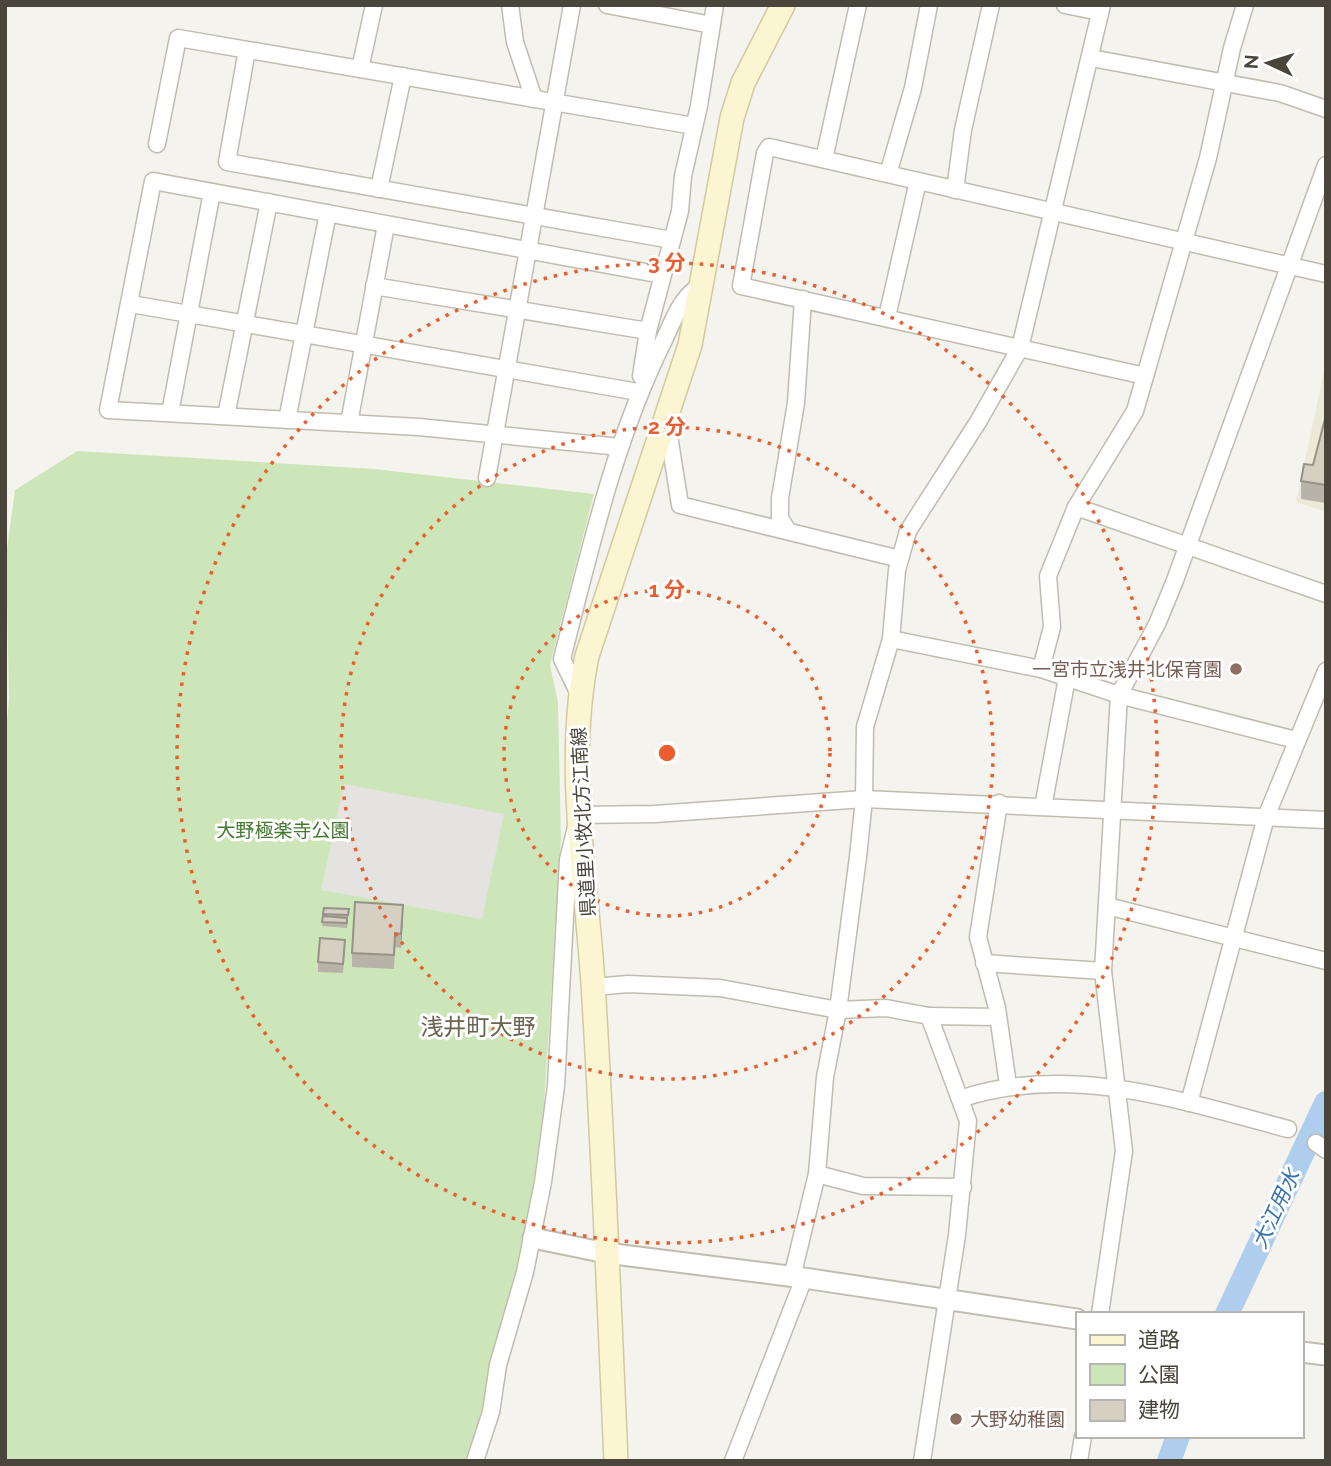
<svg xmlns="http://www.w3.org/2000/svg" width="1331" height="1466" viewBox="0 0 1331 1466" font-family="Raleway,'Noto Sans JP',sans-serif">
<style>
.education{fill:#ede9d8}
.green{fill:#cde6b9}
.parking{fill:#e4e3e0}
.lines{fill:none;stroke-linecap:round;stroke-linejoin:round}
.river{stroke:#afcdec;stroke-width:24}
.minor-casing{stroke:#c0bcaf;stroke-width:19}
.tertiary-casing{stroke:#c0bcaf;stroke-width:23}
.secondary-casing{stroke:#d1c9a0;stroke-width:26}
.minor{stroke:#fff;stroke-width:16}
.tertiary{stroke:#fff;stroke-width:19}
.secondary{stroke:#fbf5d1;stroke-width:23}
.wall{fill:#b8b3a8}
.shaded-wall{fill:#969288}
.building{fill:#d6d0c3;stroke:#969288;stroke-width:2}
.ring{fill:none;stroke:#ea5d2f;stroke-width:3.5;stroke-dasharray:3.5 7}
.education-dot{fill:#8d6e63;stroke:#fff;stroke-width:2.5}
.labels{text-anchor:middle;stroke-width:6;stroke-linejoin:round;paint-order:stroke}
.education-label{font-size:19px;fill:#785e54;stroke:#fff;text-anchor:end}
.street-label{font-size:19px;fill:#49453a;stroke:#fff}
.park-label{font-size:19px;fill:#457831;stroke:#fff}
.water-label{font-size:21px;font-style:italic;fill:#3a72ae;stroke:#fff}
.quarter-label{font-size:23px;fill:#6b6452;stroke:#fff}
.centre{fill:#ea5d2f;stroke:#fff;stroke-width:3.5}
.ring-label{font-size:21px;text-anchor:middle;font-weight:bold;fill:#ea5d2f;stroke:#fff;stroke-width:6;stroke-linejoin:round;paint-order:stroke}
</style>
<rect width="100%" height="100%" fill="#f5f3ed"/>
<path class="education" d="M1326,362V512L1296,502Z"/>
<path class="green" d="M77,451L374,469L594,494L550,665L558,702L561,840L544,1105L526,1235L479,1421L465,1461H5V746L9,698L6,556L15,490Z"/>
<path class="parking" d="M344,784L504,814L482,919L321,890Z"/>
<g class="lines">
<g class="river">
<path d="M1227,1314L1326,1103"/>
<path d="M1169,1461L1178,1436"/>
</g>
<defs>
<g id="minor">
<path d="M510,5L515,42L534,99"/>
<path d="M607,5L712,25"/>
<path d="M1065,5L1100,12"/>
<path d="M247,50L227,162L672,240"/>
<path d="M1091,58L1280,93L1326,109"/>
<path d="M360,69L374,5"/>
<path d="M157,144L178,38L694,126"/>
<path d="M824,159L858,5"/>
<path d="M888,174L913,88L929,5"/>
<path d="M379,189L403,76"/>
<path d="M955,190L963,130L991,5"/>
<path d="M374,286L648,331"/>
<path d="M131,304L638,392"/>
<path d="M887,317L918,181"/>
<path d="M641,376L648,331L680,211L683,176L699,106L715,5"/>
<path d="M1145,376L741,286L765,153L769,147L1326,274"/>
<path d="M170,413L212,192"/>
<path d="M226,416L269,202"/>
<path d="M287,420L328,213"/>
<path d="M349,423L386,225"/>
<path d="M667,423L680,505L900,559"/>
<path d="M620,447L419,427L108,410L153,181L662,275"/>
<path d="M487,478L572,5"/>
<path d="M1076,507L1326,594"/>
<path d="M788,531L780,518V498L796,403L803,299"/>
<path d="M891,639L1041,669L1119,695L1296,740"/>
<path d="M1041,669L1052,627L1048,576L1076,507L1135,411L1208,158L1232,48L1245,5"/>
<path d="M579,694L562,659C590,550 614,441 664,340C674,319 681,296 702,285"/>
<path d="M999,803L978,937L997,1008L1008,1085"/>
<path d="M1043,807L1067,678"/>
<path d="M1107,906L1326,961"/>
<path d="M984,963L1103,971"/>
<path d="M593,987L628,984L720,988L838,1010L886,1008L929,1016L968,1121L957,1235L922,1461"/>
<path d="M929,1016L998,1017"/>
<path d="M960,1099C1069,1062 1182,1101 1288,1129"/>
<path d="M1189,1103L1266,817L1326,671"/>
<path d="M1316,1143L1326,1150"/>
<path d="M817,1174L863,1186L963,1187"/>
<path d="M792,1277L817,1174L825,1077L838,1010L858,857L864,799L865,727L891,639L897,570L908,531L978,422L1020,348L1102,5"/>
<path d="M1100,1314L1124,1151L1103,971L1119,695L1157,624L1174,583L1326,165"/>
<path d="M475,1461L491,1412L498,1365L525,1272L543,1182L556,1086L568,860L579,815L655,814L864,799L1326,820"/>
<path d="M733,1461L804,1278"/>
<path d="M1079,1461L1083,1436"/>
</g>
<g id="tertiary">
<path d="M533,1238L606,1253L804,1278L1077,1319"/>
<path d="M1301,1352L1326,1355"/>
</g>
<path id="secondary" d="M616,1461C609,1302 603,1142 593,984C586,874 565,764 587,656L690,345L732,118L743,83L783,5"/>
</defs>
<use href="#minor" class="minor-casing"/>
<use href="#tertiary" class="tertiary-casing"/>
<use href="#secondary" class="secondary-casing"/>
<use href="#minor" class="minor"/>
<use href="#tertiary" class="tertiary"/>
<use href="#secondary" class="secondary"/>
</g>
<g class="wall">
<path d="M1326,415V503L1301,499V481L1313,465Z"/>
<path d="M324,908L349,909L347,928L322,926Z"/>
<path d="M403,918L401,948L395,947L394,969L352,967V953Z"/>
<path d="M345,949L343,973L318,972V962Z"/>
</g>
<path class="shaded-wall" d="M403,905V918L401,948V934Z"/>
<g class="building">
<path d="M1326,415V485L1301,481L1304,464L1313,465Z"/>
<path d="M355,902L403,905L401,934L395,933L394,955L352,953Z"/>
<path d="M324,908L349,909L348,915L323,914Z"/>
<path d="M323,916L347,918V923L322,922Z"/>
<path d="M320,938L345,940L343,964L318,962Z"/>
</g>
<g class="ring">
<circle cx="667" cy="753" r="163"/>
<circle cx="667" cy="753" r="326"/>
<circle cx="667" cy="753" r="490"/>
</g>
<g class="education-dot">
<circle cx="1236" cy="669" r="7"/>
<circle cx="956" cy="1419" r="7"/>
</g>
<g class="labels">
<g class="education-label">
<text x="1222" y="676">一宮市立浅井北保育園</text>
<text x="970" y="1426" text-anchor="start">大野幼稚園</text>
</g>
<g class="street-label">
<text transform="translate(583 822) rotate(-93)" y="7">県道里小牧北方江南線</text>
</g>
<g class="park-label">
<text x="283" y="837">大野極楽寺公園</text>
</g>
<g class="water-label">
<text transform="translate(1276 1209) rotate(-65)" y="7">大江用水</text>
</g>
<g class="quarter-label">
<text x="478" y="1035">浅井町大野</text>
</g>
</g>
<circle cx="667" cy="753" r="10" class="centre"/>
<g class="ring-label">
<text x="667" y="270">3 分</text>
<text x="667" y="434">2 分</text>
<text x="667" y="597">1 分</text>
</g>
<rect width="1331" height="1466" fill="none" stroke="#49453a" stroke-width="14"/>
<rect x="1076" y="1312" width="228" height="126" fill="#ffffff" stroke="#b6b5b0" stroke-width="2"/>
<rect x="1090" y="1335" width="35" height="10" fill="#fbf5d1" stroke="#b6b5b0" stroke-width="2"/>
<text x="1138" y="1347" font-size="21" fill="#49453a">道路</text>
<rect x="1090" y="1364" width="35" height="21" fill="#cde6b9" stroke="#b6b5b0" stroke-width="2"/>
<text x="1138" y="1382" font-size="21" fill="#49453a">公園</text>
<rect x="1090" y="1400" width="35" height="21" fill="#d6d0c3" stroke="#b6b5b0" stroke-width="2"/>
<text x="1138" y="1417" font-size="21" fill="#49453a">建物</text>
<g transform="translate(1268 63) rotate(274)" stroke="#ffffff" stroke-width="5" paint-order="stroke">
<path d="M0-5L12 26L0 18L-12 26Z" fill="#49453a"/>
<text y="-10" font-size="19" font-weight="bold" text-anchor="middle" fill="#49453a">N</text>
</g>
</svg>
